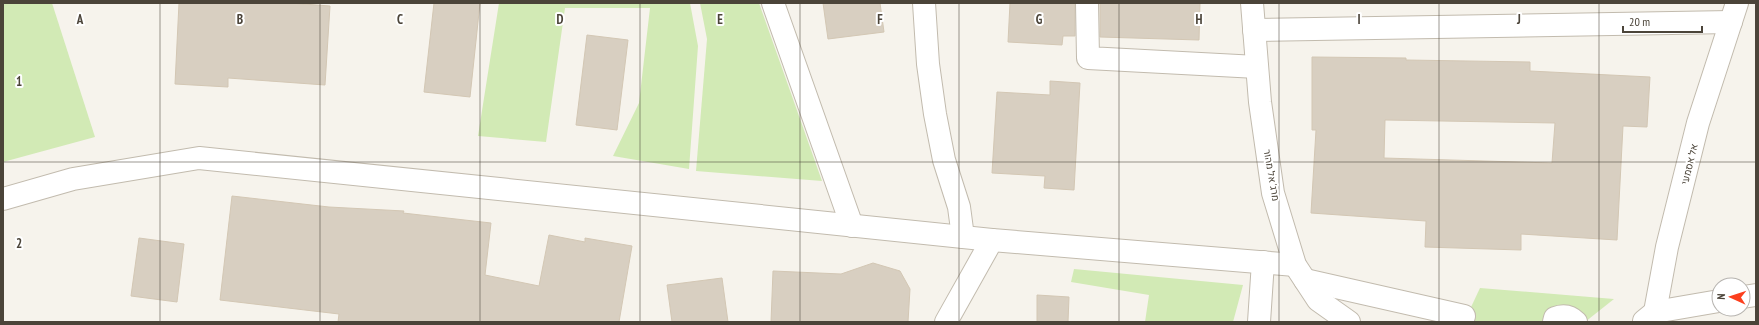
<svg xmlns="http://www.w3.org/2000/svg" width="1759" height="325" viewBox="0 0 1759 325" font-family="'PT Sans Narrow',Heebo,sans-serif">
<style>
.green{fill:#d2eab5}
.building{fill:#d8cfc1;stroke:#d3c7b4;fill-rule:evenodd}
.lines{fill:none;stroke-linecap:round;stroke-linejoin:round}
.minor-casing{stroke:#c2bbae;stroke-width:24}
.minor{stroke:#fff;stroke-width:22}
.grid{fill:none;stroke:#4b4439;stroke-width:1;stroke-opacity:0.55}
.labels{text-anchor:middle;stroke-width:4;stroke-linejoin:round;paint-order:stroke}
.street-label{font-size:10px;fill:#4b4439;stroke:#fff}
.grid-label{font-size:13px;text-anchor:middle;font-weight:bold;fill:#4b4439;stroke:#fff;stroke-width:4;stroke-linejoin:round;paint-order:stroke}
</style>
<rect width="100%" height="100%" fill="#f6f3ec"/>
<g class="green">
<path d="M3,3H52L95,137L3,162Z"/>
<path d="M499,3H690L698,46L689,169L613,156L639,103L650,8H565L546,142L478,136Z"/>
<path d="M700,3H759L822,181L696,171L707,39Z"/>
<path d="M1074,269L1243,285L1233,322H1145L1149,295L1071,282Z"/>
<path d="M1480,288L1614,299L1585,322H1464Z"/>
</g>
<g class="building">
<path d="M179,3H290L330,6L325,85L228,78V87L175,84Z"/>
<path d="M434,3H480L470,97L424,92Z"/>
<path d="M823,3H880L884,32L828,39Z"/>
<path d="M1010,3H1075V36H1063L1062,45L1008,42Z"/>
<path d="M1100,3H1200L1199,40L1100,37Z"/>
<path d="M587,35L628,40L617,130L576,125Z"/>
<path d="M1312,57L1406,58V60L1530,62V71L1650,77L1647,127L1623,126L1617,240L1521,234V250L1425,247L1426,221L1311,213L1316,130H1312ZM1385,120L1555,123L1552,163L1384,158Z"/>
<path d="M1050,81L1080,83L1074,190L1044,188L1045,176L992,173L997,92L1050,95Z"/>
<path d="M232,196L329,207L404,211L403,213L491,223L485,275L539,286L549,235L585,242V238L632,246L619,322H338L339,314L220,300Z"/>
<path d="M139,238L184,244L177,302L131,296Z"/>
<path d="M873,263L900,271L910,289L908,322H771L773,271L841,274Z"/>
<path d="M722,278L728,322H672L667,285Z"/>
<path d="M1037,295L1069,297L1068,322H1037Z"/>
</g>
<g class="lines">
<defs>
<g id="minor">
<path d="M773,3L852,226"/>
<path d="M924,3L928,64L935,114L944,160L959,207L963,237"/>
<path d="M1087,3L1088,58L1257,67"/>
<path d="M1252,3L1260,102L1273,193L1295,265L1318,300L1349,322"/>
<path d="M1254,30L1731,22"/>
<path d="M3,199L73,179L199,158L992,240L1295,265"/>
<path d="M1305,280L1464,316L1460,322"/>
<path d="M1743,297L1756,295"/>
<path d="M1644,321L1655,312L1719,301"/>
<path d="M946,322L992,240"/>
<path d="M1259,322L1263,262"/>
<path d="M1554,322L1555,318C1563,315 1569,315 1576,322"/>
<path d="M1655,322V312L1667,247L1698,123L1737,3"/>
</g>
</defs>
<use href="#minor" class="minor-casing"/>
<use href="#minor" class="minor"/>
</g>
<path class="grid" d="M160,3V322M320,3V322M480,3V322M640,3V322M800,3V322M959,3V322M1119,3V322M1279,3V322M1439,3V322M1599,3V322M3,162H1756"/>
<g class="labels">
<g class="street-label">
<text transform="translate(1689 164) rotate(-76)" y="4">אל אסמעי</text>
<text transform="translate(1272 175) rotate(80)" y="4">מרג' אל מהור</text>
</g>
</g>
<g class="grid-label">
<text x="80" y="24">A</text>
<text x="240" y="24">B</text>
<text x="400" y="24">C</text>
<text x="560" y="24">D</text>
<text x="720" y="24">E</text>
<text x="880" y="24">F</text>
<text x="1039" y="24">G</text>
<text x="1199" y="24">H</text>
<text x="1359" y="24">I</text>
<text x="1519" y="24">J</text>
<text x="19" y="86">1</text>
<text x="19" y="248">2</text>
</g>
<rect width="1759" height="325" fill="none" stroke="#4b4439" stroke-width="8"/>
<g transform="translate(1731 297) rotate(273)"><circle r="19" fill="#ffffff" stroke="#b7b4b0"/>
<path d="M0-3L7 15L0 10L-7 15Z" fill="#fc3f1d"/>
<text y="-6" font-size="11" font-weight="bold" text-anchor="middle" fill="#4b4439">N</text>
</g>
<path d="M1623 26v6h79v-6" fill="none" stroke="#4b4439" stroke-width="2"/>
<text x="1629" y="26" font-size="12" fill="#4b4439" stroke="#ffffff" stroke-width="3" paint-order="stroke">20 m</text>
</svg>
